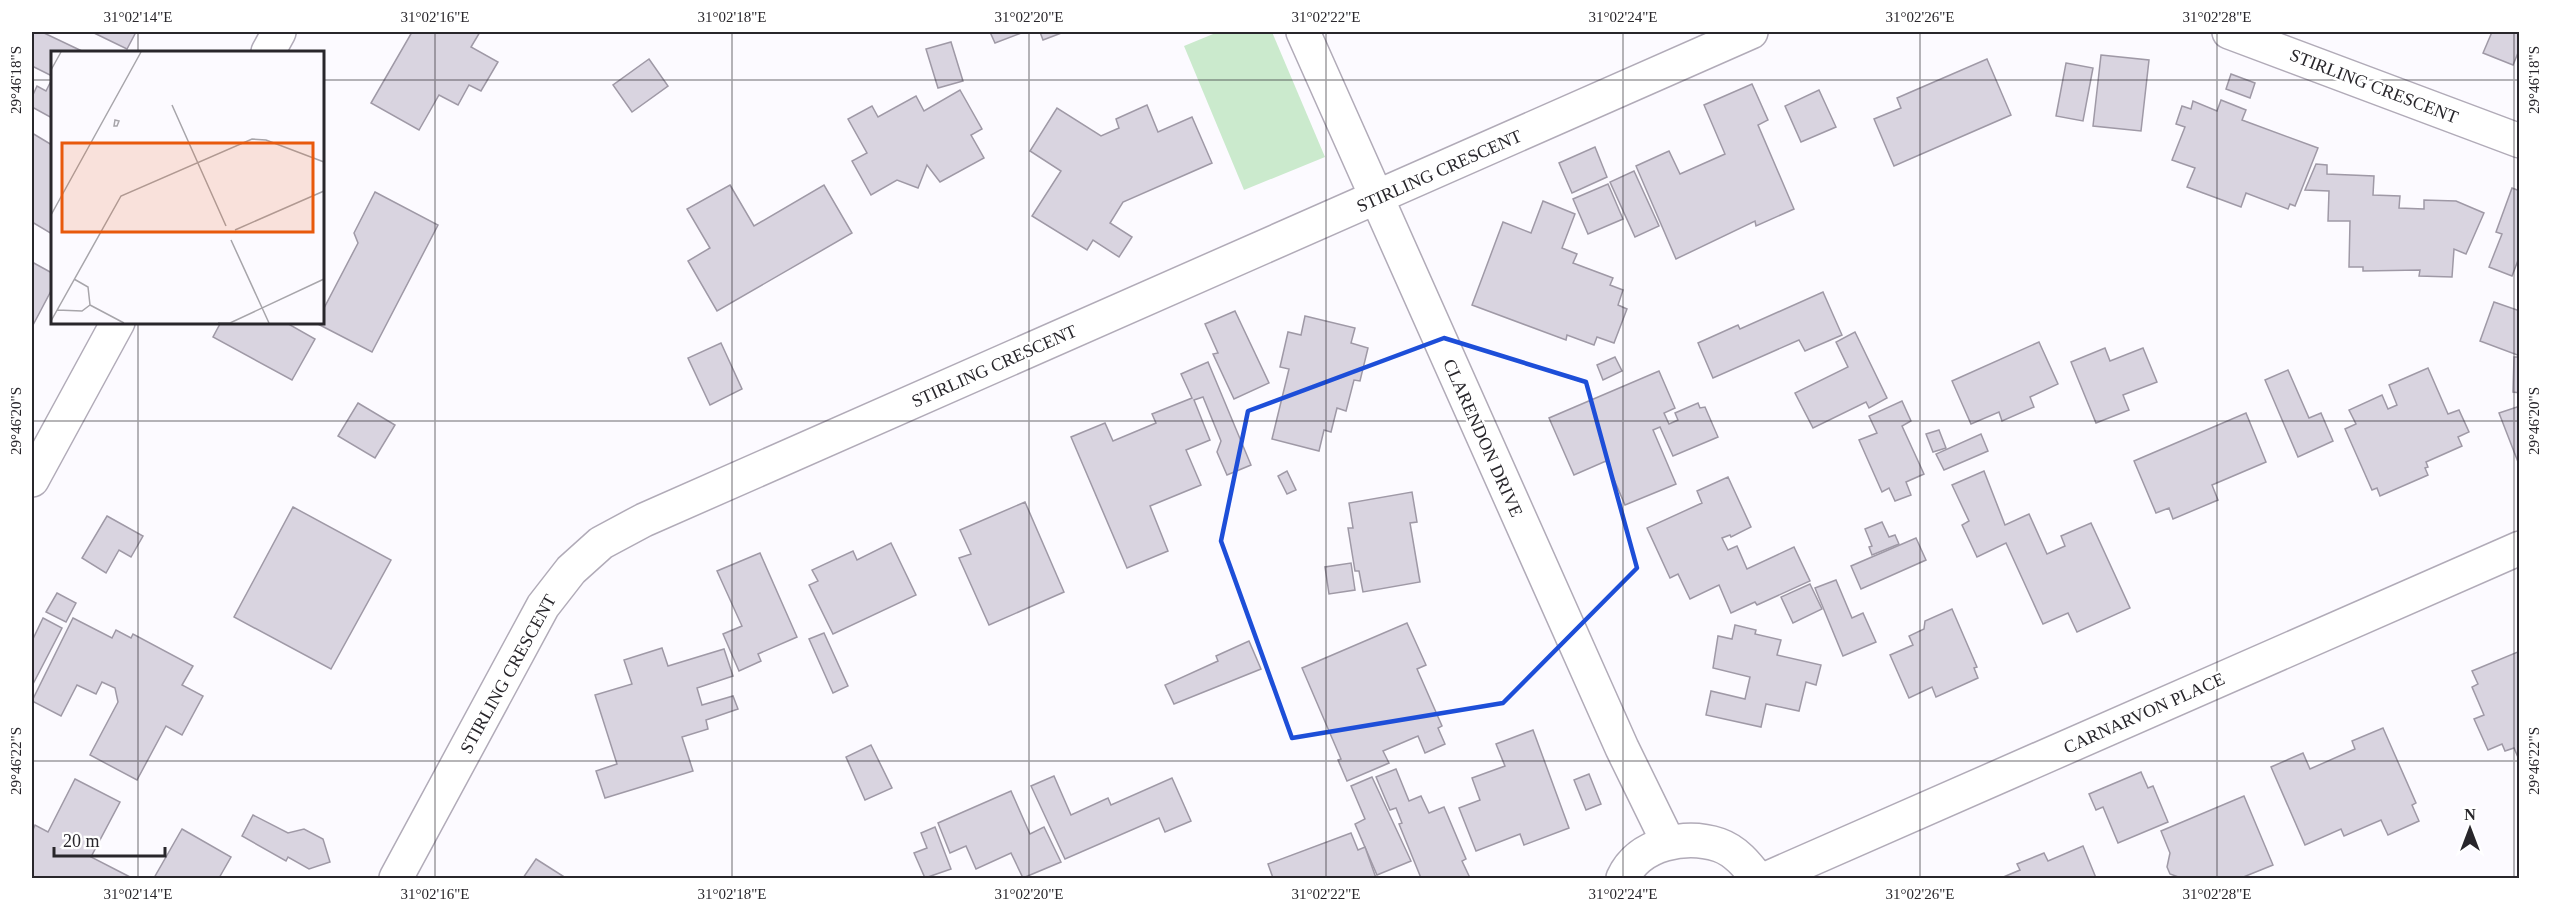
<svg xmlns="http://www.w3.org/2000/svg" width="2551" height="910" viewBox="0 0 2551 910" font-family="'Times New Roman',serif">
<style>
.green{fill:#cbeacd}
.building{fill:#d9d4e0;stroke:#9f99a6;stroke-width:1.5}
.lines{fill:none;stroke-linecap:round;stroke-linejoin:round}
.minor-casing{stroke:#b1abb8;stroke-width:36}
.secondary-casing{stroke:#b1abb8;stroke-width:36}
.minor{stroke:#fff;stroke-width:33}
.secondary{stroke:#fff;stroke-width:33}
.marked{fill:none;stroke:#1d4ed8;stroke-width:4.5;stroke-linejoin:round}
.ticks{fill:none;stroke:#28262b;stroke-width:1.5;stroke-opacity:0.45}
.labels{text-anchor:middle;stroke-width:5;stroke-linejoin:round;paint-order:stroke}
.street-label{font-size:18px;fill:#28262b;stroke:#fff}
.inset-road{fill:none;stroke:#a7a5aa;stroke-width:1.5}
.view{fill:#e8590c;fill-opacity:0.15;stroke:#e8590c;stroke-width:3}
.inset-edge{fill:none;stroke:#28262b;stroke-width:3}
.neatline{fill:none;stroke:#28262b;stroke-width:2}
.ticks-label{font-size:15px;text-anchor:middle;fill:#28262b}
</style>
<rect width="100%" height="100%" fill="#fcfaff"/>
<path class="green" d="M1218,32H1272L1325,157L1244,190L1184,46Z"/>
<g class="building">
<path d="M33,32H42L84,52H52V76L32,66Z"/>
<path d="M92,32H136L127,49Z"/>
<path d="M412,32H480L471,47L498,62L481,91L469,85L458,105L439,95L419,130L371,103Z"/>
<path d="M990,32H1024L995,43Z"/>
<path d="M1040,32H1064L1043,40Z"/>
<path d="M2492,32H2520V48L2513,65L2483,53Z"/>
<path d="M951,42L963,81L938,88L926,49Z"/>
<path d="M2101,55L2149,60L2141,131L2093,126Z"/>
<path d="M649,59L668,86L632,112L613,85Z"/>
<path d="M1987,59L2011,115L1894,166L1874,119L1901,108L1897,98Z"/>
<path d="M2066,63L2093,68L2083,121L2056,116Z"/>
<path d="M2231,74L2255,83L2250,98L2226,89Z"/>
<path d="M52,79V118L32,107V97L37,86L46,91Z"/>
<path d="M1752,84L1768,120L1758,125L1794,209L1756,226L1755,221L1676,259L1636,166L1669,151L1680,174L1725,154L1704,105Z"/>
<path d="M960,90L982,129L971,135L984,158L940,182L927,165L918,188L897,180L871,195L852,161L867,153L848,119L872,106L878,117L916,96L924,111Z"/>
<path d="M1819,90L1836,127L1801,142L1785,106Z"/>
<path d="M2221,100L2246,110L2242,120L2318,148L2295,206L2290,204L2288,209L2246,193L2241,207L2187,187L2195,168L2172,160L2185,127L2176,124L2182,106L2191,109L2193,101L2217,111Z"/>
<path d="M1147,105L1158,132L1192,117L1212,163L1123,202L1110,223L1132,237L1119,257L1093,240L1087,250L1032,216L1061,171L1030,151L1057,108L1101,136L1119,128L1116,119Z"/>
<path d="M32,133L52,145V234L32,222Z"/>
<path d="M1595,147L1607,177L1572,193L1559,163Z"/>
<path d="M2316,164L2327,165V174L2374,176L2373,195L2400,196L2399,208L2424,209V200L2456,201L2484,213L2466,254L2454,249L2452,277L2419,276L2420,270L2363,271V267H2349L2350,221H2328L2329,191L2305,190Z"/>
<path d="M1634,171L1659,226L1635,237L1610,182Z"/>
<path d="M1608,184L1623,219L1588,234L1573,199Z"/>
<path d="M730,185L754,226L824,185L852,233L717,311L688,261L710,248L687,209Z"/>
<path d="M2512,188L2520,191V255L2512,276L2489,267L2502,234L2496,232Z"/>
<path d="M375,192L438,225L372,352L316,323L322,322V312L358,243L354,233Z"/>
<path d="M1543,201L1575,214L1562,248L1577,254L1573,263L1613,278L1610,285L1623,290L1618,305L1627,309L1614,343L1597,337L1594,345L1567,335L1566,340L1472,305L1503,222L1531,233Z"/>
<path d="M32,262L52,273V289L32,327Z"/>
<path d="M1823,292L1842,335L1805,351L1799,340L1713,378L1698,343L1738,325L1740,329Z"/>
<path d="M2494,302L2520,311V356L2480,341Z"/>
<path d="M1235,311L1269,383L1234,399L1213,354L1218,353L1205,324Z"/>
<path d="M1305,316L1355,328L1351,343L1368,348L1360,381L1354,380L1346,411L1337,408L1331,432L1324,430L1319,451L1272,439L1289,369L1280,367L1288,332L1301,335Z"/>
<path d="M221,322H285L315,339L292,380L213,337Z"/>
<path d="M1855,332L1887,398L1869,408L1866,402L1813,428L1795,393L1848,367L1836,342Z"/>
<path d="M2039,342L2058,384L2030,397L2034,407L2002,421L1999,412L1971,424L1952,381Z"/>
<path d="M721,343L742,389L710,405L688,358Z"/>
<path d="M2105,348L2110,361L2143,348L2157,382L2123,395L2129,410L2096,423L2071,362Z"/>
<path d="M1615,357L1622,371L1603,380L1597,365Z"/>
<path d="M2514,357H2520V393L2513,392Z"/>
<path d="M1208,362L1251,465L1227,475L1217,452L1221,441L1203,397L1194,400L1210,440L1186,450L1201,485L1150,506L1168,551L1127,568L1071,437L1105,423L1113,441L1156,423L1152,414L1192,398L1181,374Z"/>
<path d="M2428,368L2448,414L2459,410L2469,432L2458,437L2462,446L2426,462L2428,467L2425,468L2428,475L2380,496L2377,488L2372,490L2345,429L2356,424L2349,410L2382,395L2388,409L2397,405L2389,385Z"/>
<path d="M2288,370L2309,418L2321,413L2333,441L2298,457L2265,380Z"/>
<path d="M1659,371L1675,408L1664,413L1669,424L1678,420L1675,413L1698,403L1700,408L1705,407L1718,437L1673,456L1660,427L1653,430L1676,484L1625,505L1606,461L1574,475L1549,418Z"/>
<path d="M1902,401L1911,421L1902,426L1924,474L1906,482L1911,495L1895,501L1889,488L1882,492L1859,440L1877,433L1869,416Z"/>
<path d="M358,403L395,425L375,458L338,436Z"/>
<path d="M2520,406V461L2518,462L2499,413Z"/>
<path d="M2246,413L2266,462L2212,485L2218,500L2173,519L2169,508L2156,513L2134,461Z"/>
<path d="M1939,430L1946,448L1933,452L1926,434Z"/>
<path d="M1981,434L1988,451L1944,470L1936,454Z"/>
<path d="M1287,471L1296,490L1287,494L1278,476Z"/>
<path d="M1984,471L2005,525L2029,514L2047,554L2065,546L2061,536L2091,523L2130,608L2077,632L2068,613L2043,624L2006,543L1977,557L1962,525L1969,521L1952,485Z"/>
<path d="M1728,477L1751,527L1731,537L1730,535L1722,538L1728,550L1737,546L1747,569L1794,547L1810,581L1757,605L1755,602L1731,613L1719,585L1690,599L1678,574L1670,578L1647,528L1702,503L1697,491Z"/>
<path d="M1412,492L1417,522L1410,523L1420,582L1363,592L1359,571H1355L1348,528H1353L1349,503Z"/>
<path d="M1025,502L1064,592L989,625L959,558L971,554L960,530Z"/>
<path d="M293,507L391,560L331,669L234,617Z"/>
<path d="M107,516L143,536L131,557L119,550L106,573L82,558Z"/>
<path d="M1882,522L1889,537L1895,535L1899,544L1872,555L1869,547L1872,546L1865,529Z"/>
<path d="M1916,538L1926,560L1861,589L1851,566Z"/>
<path d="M891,543L916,595L833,634L809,585L818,581L812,570L853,551L857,560Z"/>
<path d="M760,553L797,637L758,654L761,661L739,671L723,634L742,626L717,571Z"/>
<path d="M1351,563L1355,590L1329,594L1325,567Z"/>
<path d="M1836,580L1852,618L1863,613L1876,642L1843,656L1815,588Z"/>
<path d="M1810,584L1822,609L1793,623L1781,597Z"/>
<path d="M57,593L76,603L66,622L46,612Z"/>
<path d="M1952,609L1977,667L1974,668L1978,678L1936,697L1932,687L1909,698L1890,655L1913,645L1909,636L1924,629L1925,621Z"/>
<path d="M43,618L62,628L32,686V641Z"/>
<path d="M73,618L112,638L116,630L131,638L133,634L193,666L182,685L203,696L182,735L166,726L137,780L90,755L118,702L115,688L102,682L96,694L77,685L61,716L32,701Z"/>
<path d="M1407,623L1426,665L1417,669L1442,726L1438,728L1445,744L1425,753L1418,736L1383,751L1389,763L1347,781L1338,760L1341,759L1302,668Z"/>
<path d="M1735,625L1756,630L1755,634L1781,640L1777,655L1821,665L1816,685L1806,682L1799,711L1766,704L1761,727L1706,715L1711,691L1745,699L1750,677L1713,668L1718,636L1732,639Z"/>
<path d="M824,633L848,686L833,693L809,639Z"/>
<path d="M1249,641L1261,669L1174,704L1165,685L1218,661L1216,656Z"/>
<path d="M662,648L668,666L724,649L733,676L697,688L702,705L733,696L738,709L706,720L708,729L682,737L693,771L605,798L596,771L617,764L595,695L632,684L624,660Z"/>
<path d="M2520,651V762L2514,748L2505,751L2502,744L2488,750L2474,719L2484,715L2472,687L2478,684L2472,671Z"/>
<path d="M2383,728L2416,803L2412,805L2419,821L2388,835L2381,820L2344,836L2341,829L2305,845L2271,767L2303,753L2310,769L2355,749L2352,741Z"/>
<path d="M1533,730L1569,828L1524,845L1520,834L1476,851L1459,808L1480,800L1472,778L1505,766L1496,744Z"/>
<path d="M871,745L892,788L865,800L846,757Z"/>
<path d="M1396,769L1409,801L1421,796L1429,813L1444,807L1466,859L1462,861L1470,878H1421L1399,824L1402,823L1396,808L1390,810L1376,777Z"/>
<path d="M2141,772L2148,788L2153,786L2168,822L2118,843L2103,807L2096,810L2089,794Z"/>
<path d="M1589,774L1601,804L1586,810L1574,780Z"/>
<path d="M1054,776L1071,815L1108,798L1111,805L1172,778L1191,821L1165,832L1159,818L1065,859L1031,786Z"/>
<path d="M1372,777L1411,861L1377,875L1355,824L1365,819L1351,786Z"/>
<path d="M75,779L120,802L91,857L132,878H32V832L35,825L48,832Z"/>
<path d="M1011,791L1030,834L1044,827L1061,862L1023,878L1011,853L976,869L966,846L950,853L938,823Z"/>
<path d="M2244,796L2273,865L2241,878H2181L2170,874L2167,867L2170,853L2161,831Z"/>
<path d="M253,815L288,833L304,829L323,839L330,862L309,869L288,857L286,861L242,836Z"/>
<path d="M935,827L951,869L925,878L914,853L927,848L921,833Z"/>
<path d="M182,829L231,857L219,878H154Z"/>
<path d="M1351,833L1358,850L1365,847L1376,878H1273L1268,864Z"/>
<path d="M2083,846L2096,878H2001L2020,870L2017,864L2044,853L2048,861Z"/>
<path d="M536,859L566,878H523Z"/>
</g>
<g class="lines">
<defs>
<g id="minor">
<path d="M1303,32L1622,748L1668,842"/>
<path d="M2229,32L2520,141"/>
<path d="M396,878L543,606L571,570L601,543L644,520L1751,32"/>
<path d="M1623,878C1639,843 1686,834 1719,845C1736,851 1747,865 1757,878"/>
<path d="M1768,878L2520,548"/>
</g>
<g id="secondary">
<path d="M268,52L279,32"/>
<path d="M32,480L118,322"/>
</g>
</defs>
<use href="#minor" class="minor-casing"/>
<use href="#secondary" class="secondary-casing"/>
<use href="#minor" class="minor"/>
<use href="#secondary" class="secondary"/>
</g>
<path class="marked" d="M1444,338L1586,382L1637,568L1503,703L1292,738L1221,541L1248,411Z"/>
<path class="ticks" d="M138,32V52M435,32V878M732,32V878M1029,32V878M1326,32V878M1623,32V878M1920,32V878M2217,32V878M2514,32V878M32,80H52M322,80H2520M138,322V878M32,421H2520M32,761H2520"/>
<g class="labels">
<g class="street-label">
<text transform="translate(2374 86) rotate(21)" y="6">STIRLING CRESCENT</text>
<text transform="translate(1439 171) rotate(-24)" y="6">STIRLING CRESCENT</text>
<text transform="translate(994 366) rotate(-24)" y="6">STIRLING CRESCENT</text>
<text transform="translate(1483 438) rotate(66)" y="6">CLARENDON DRIVE</text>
<text transform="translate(508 674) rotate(-61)" y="6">STIRLING CRESCENT</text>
<text transform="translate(2144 713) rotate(-24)" y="6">CARNARVON PLACE</text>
</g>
</g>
<g transform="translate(51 51)">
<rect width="273" height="273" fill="#fcfaff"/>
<path class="inset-road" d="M0,19L10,1M121,54L175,175M64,69L68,70L66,75H63ZM0,164L90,1M184,179L273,140M180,189L218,272M39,254L73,272M6,259L31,260L39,254L37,236L23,228M0,270L70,145L201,88L215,89L273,111M167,272H179L273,228"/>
<path class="view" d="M11,92H262V181H11Z"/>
<rect width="273" height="273" class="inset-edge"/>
</g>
<rect width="2551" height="910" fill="none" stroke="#ffffff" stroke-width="66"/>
<g transform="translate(2470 829)" stroke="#ffffff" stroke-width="4.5" paint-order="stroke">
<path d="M0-4.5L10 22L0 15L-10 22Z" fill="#28262b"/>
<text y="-9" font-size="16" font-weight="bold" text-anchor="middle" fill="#28262b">N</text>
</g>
<path d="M54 847v9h111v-9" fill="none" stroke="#28262b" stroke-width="3"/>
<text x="63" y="847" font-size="18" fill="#28262b" stroke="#ffffff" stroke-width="4.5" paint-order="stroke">20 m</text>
<rect x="33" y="33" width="2485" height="844" class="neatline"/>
<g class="ticks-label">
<text x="138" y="22">31°02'14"E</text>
<text x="435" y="22">31°02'16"E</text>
<text x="732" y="22">31°02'18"E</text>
<text x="1029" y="22">31°02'20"E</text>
<text x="1326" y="22">31°02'22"E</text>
<text x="1623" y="22">31°02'24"E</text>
<text x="1920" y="22">31°02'26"E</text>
<text x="2217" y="22">31°02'28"E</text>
<text transform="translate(16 80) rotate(-90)" y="5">29°46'18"S</text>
<text transform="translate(2534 80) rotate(-90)" y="5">29°46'18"S</text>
<text transform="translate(16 421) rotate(-90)" y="5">29°46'20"S</text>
<text transform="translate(2534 421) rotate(-90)" y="5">29°46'20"S</text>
<text transform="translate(16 761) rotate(-90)" y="5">29°46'22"S</text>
<text transform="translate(2534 761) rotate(-90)" y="5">29°46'22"S</text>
<text x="138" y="899">31°02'14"E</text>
<text x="435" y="899">31°02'16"E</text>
<text x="732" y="899">31°02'18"E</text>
<text x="1029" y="899">31°02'20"E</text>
<text x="1326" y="899">31°02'22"E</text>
<text x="1623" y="899">31°02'24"E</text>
<text x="1920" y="899">31°02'26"E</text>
<text x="2217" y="899">31°02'28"E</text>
</g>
</svg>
